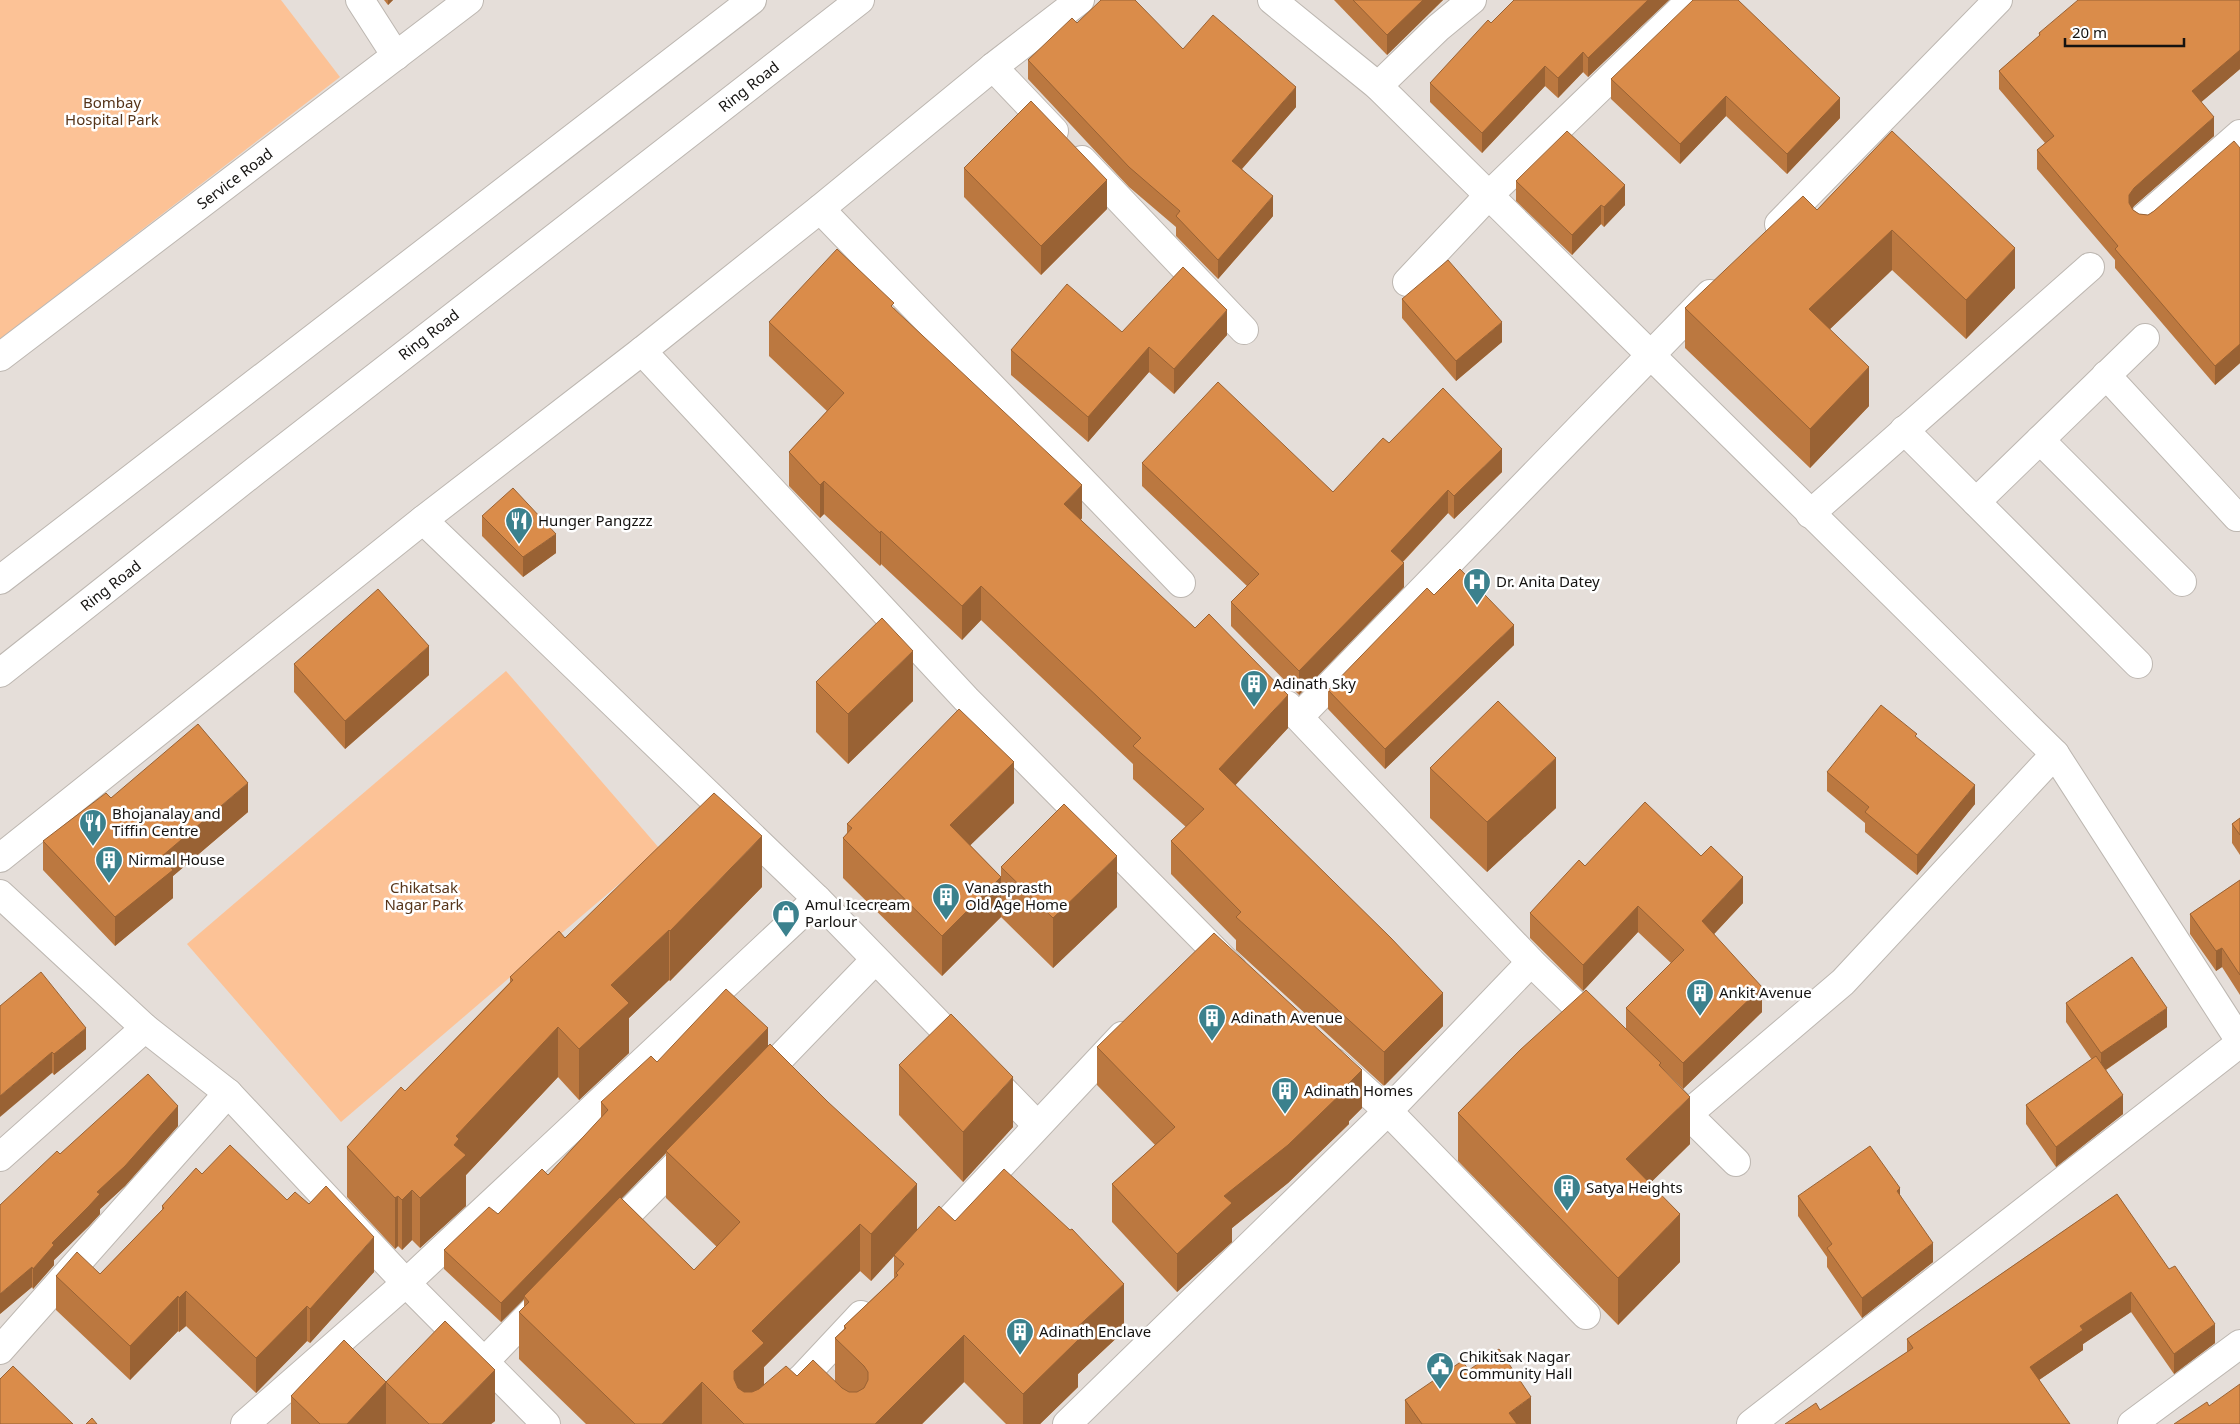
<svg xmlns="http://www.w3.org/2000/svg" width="2240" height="1424" viewBox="0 0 2240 1424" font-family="'Noto Sans',sans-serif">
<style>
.green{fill:#fcc296}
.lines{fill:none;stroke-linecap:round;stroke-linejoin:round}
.minor-casing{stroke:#bdb7b1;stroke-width:30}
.tertiary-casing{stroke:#bdb7b1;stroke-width:30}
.primary-casing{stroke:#bdb7b1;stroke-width:30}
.minor{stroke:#fff;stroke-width:28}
.tertiary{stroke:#fff;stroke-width:28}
.primary{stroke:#fff;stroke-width:28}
.wall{fill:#bb7840;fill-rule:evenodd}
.shaded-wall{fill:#996234}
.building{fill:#da8c4a;stroke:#996234}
.labels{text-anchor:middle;stroke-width:5;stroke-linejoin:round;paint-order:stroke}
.street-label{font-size:15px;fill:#151311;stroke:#fff}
.park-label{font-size:15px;fill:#56351a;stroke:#fff}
.poi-label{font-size:15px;fill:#151311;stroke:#fff;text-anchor:start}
</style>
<rect width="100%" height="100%" fill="#e5ded9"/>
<g class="green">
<path d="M0,0H281L340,77L0,339Z"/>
<path d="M506,671L660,849L341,1122L187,944Z"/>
</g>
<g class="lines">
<defs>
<g id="minor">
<path d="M360,0L396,56"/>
<path d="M1272,0L1378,86L2055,754L2240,1041"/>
<path d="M993,67L1054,131"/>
<path d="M1378,86L1438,28L1472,0"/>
<path d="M1082,160L1244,330"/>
<path d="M820,209L1181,583"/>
<path d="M2144,218L2240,134"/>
<path d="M1779,224L1998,0"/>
<path d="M1407,282L1489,195L1691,0"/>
<path d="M642,351L966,699L1232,968"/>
<path d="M0,357L469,0"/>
<path d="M2106,375L2237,517"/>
<path d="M1904,430L2138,664"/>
<path d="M2040,440L2182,582"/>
<path d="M1976,502L2145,338"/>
<path d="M1810,514L2090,267"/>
<path d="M423,520L817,899L1037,1125"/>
<path d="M1287,705L1531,962L1599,1028"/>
<path d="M1299,717L1710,294"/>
<path d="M0,894L145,1028L228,1093L406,1283L546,1424"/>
<path d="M1335,1063L1388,1111L1586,1315"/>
<path d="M756,1083L875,960"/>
<path d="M1662,1089L1736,1162"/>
<path d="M1688,1114L1843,982L2055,754"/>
<path d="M0,1157L145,1028"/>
<path d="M607,1235L691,1150"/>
<path d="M926,1245L1122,1036"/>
<path d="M0,1350L228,1093"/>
<path d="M484,1362L544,1300"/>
<path d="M245,1424L406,1283L817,899"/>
<path d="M749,1424L803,1377L861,1315"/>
<path d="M1067,1424L1388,1111L1531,962"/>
<path d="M1751,1424L2240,1043"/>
<path d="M2132,1424L2240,1344"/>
</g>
<path id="tertiary" d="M0,858L423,520L642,351L820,209L993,67L1080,0"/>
<g id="primary">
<path d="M0,580L752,0"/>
<path d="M0,673L255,471L860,0"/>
</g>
</defs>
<use href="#minor" class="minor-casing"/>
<use href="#tertiary" class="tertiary-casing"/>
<use href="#primary" class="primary-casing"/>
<use href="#minor" class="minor"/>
<use href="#tertiary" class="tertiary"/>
<use href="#primary" class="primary"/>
</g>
<g class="wall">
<path d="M384,0H393L388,5Z"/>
<path d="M1334,0H1443L1387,55Z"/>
<path d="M1514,0H1669L1588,77L1583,72L1558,98L1545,86L1482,153L1430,102V83L1491,23Z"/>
<path d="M2240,0V69L2201,102L2214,136L2134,206L2132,209L2139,214L2148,215L2154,211L2240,148V363L2215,385L2115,268V260L2037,169V150L2045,143L1999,89V71L2039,36V33Z"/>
<path d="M1077,23L1183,49L1296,107L1242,169L1273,216L1218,279L1176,236V227L1129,187L1028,79V60Z"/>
<path d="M1611,79L1840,98V118L1787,174L1726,116L1680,164L1611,99Z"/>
<path d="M1892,131L2015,288L1966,339L1892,270L1830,329L1869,406L1810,468L1685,348V308L1817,210Z"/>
<path d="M964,168L1107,209L1041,275L964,197Z"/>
<path d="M1516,181L1625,205L1604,227L1601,224L1572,255L1516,201Z"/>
<path d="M1402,299L1502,342L1456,381L1402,318Z"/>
<path d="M894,308L1082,518L1081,520L1288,728L1235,785L1443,1026L1384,1086L1236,950V940L1171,874V841L1186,827L1133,779V764L981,620L962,640L881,564L880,566L824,514L820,518L789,486V452L827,411L769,356V322Z"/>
<path d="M1122,332L1227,335L1174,394L1149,372L1088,442L1011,375V350Z"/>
<path d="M1389,443L1502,472L1454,519L1448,513L1403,562L1404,587L1299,695L1231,626V602L1247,586L1142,486V463L1333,492Z"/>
<path d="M482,516L556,553L523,577L482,536Z"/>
<path d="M1434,595L1514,645L1385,769L1328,709V690Z"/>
<path d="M294,664L429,675L345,749L294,692Z"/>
<path d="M816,682L913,701L848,764L816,732Z"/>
<path d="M1917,738L1975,804L1917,875L1865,832V823L1827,791V772Z"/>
<path d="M1430,768L1556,808L1487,872L1430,818Z"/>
<path d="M111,798L248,812L173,876V898L115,946L43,870V841Z"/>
<path d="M1014,803L970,845L1001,877V867L1117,907L1053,968L1001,917L942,976L843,878V838L847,834V824Z"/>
<path d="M2240,818V855L2232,843V824Z"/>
<path d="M1585,866L1743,903L1714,934L1762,1012L1683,1089L1664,1070L1690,1144L1650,1183L1680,1262L1618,1325L1458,1161V1113L1626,1029V1008L1671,963L1638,932L1583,991L1530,938V913Z"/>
<path d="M2240,880V995L2222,967L2216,971L2190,934V914Z"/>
<path d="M762,887L670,981L669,980L629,1018V1053L579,1100L558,1077L466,1175V1206L420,1248L412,1240L402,1250L398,1246L395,1249L347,1197V1147L405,1091L510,982V977L565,938Z"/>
<path d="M2066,1003L2167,1027L2106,1070L2123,1114L2056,1167L2026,1124V1105L2092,1060L2066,1022Z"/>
<path d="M0,1006L86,1049L54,1075Z"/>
<path d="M768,1046L917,1230L955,1221L1124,1331L1078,1374V1387L1040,1424H1006L964,1382L922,1424H586L519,1359V1312L524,1307V1299L501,1322L444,1269V1250L498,1214L548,1175L601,1118V1102L657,1062ZM666,1153V1198L717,1247L694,1270L621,1198ZM894,1256V1278L844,1326V1329L835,1338V1381L797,1376L764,1385V1367L860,1271L871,1281Z"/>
<path d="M1097,1047L1362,1108L1349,1121V1124L1288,1183L1232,1228V1242L1177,1292L1112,1222V1184L1155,1145L1097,1085Z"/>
<path d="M899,1065L1013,1127L963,1182L899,1115Z"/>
<path d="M178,1126L125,1186L100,1209V1214L89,1226L54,1260V1265L33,1289L32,1287L0,1314L60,1154Z"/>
<path d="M202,1174L287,1200L374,1272L310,1343L307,1341L256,1393L186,1326L179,1332L178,1331L130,1380L56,1310V1276L100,1274L162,1210V1206Z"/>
<path d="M2117,1194L2215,1343L2174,1374L2131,1312L2083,1344V1350L2039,1380L1820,1410L1907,1352V1339Z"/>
<path d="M1900,1195L1933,1262L1862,1318L1827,1267V1257L1798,1216V1196Z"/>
<path d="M1469,1370L1531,1424H1405V1400Z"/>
<path d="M386,1382L495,1421L491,1424H291V1396Z"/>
</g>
<g class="shaded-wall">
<path d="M388,0H393L388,5Z"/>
<path d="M1423,0H1443L1387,55V35Z"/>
<path d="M1648,0H1669L1588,77V58Z"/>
<path d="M2240,50V69L2192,110V91Z"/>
<path d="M1583,52V72L1558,98V78Z"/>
<path d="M1545,66V86L1482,153V133Z"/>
<path d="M1296,87V107L1232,180V161Z"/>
<path d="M1726,96V116L1680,164V144Z"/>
<path d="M1840,98V118L1787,174V154Z"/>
<path d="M2214,117V136L2134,206L2129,213V195L2134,188Z"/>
<path d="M1107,180V209L1041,275V246Z"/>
<path d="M1625,185V205L1604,227V207Z"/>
<path d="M1273,196V216L1218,279V260Z"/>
<path d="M1601,205V224L1572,255V235Z"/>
<path d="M1892,230V270L1809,349V309Z"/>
<path d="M2015,248V288L1966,339V300Z"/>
<path d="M1227,310V335L1174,394V369Z"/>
<path d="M1502,322V342L1456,381V361Z"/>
<path d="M2240,344V363L2215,385V366Z"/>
<path d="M1149,347V372L1088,442V417Z"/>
<path d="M1869,367V406L1810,468V429Z"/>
<path d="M1502,449V472L1454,519V496Z"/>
<path d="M824,481V514L820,518V485Z"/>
<path d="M1082,485V518L1064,538V504Z"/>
<path d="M1448,490V513L1391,574V551Z"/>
<path d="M881,531V564L880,566V533Z"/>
<path d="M556,534V553L523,577V557Z"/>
<path d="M1404,563V587L1299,695V671Z"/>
<path d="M981,586V620L962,640V606Z"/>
<path d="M1514,625V645L1385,769V749Z"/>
<path d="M429,646V675L345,749V721Z"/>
<path d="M913,651V701L848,764V714Z"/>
<path d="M1288,695V728L1219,803V769Z"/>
<path d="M1556,758V808L1487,872V822Z"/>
<path d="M1014,762V803L950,865V825Z"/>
<path d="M248,783V812L173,876V898L115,946V917L161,857Z"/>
<path d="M1975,785V804L1917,875V855Z"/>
<path d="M762,836V887L670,981V931Z"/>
<path d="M1117,856V907L1053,968V918Z"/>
<path d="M1001,877V917L942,976V936Z"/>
<path d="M1743,877V903L1702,947V921Z"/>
<path d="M1638,906V932L1583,991V965Z"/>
<path d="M669,930V980L629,1018V1053L579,1100V1049L611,985Z"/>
<path d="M2222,948V967L2216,971V951Z"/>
<path d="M1762,987V1012L1683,1089V1063Z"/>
<path d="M1443,993V1026L1384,1086V1052Z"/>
<path d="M2167,1008V1027L2101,1073V1053Z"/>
<path d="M558,1027V1077L466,1175V1206L420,1248V1198L454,1145L456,1136Z"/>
<path d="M86,1028V1049L54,1075V1054Z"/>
<path d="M768,1028V1047L666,1151V1153L525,1298L524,1296V1299L501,1322V1303Z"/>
<path d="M52,1052V1073L0,1117V1096Z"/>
<path d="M1362,1070V1108L1349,1121V1124L1288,1183L1232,1228V1242L1177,1292V1254L1224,1196L1348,1084Z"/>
<path d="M1013,1077V1127L963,1182V1132Z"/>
<path d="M2123,1095V1114L2056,1167V1147Z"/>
<path d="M1690,1097V1144L1626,1207V1159Z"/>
<path d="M178,1106V1126L125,1186L100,1209V1214L89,1226L54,1260V1265L33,1289V1269L52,1243L97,1192Z"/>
<path d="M917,1184V1231L871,1281V1234Z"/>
<path d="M1900,1188V1208L1897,1191Z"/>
<path d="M412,1190V1240L402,1250V1200Z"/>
<path d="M398,1196V1246L395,1249V1198Z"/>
<path d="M1680,1214V1262L1618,1325V1278Z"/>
<path d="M860,1224V1271L764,1367V1390L736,1417L734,1379V1371L752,1331Z"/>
<path d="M374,1237V1272L310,1343V1309Z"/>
<path d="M1933,1243V1262L1862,1318V1298Z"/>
<path d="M32,1267V1287L0,1314V1294Z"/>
<path d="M1124,1284V1331L1078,1374V1387L1040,1424H1023V1394L1071,1333Z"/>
<path d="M186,1291V1326L179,1332V1298Z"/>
<path d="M2131,1292V1312L2083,1344V1350L2030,1386V1367L2080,1326Z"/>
<path d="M178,1296V1331L130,1380V1346Z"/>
<path d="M307,1306V1341L256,1393V1358Z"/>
<path d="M2215,1324V1343L2174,1374V1354Z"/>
<path d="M964,1335V1382L922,1424H875Z"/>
<path d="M495,1370V1421L491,1424H442Z"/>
<path d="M386,1382V1424H347Z"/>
<path d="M702,1382V1424H662Z"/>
<path d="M1531,1397V1424H1509V1413Z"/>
</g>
<g class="building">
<path d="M1101,0H1135L1183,49L1213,15L1296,87L1232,161L1273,196L1218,260L1176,216L1180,211L1129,167L1028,60L1072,18L1077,23Z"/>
<path d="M1353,0H1423L1387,35Z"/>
<path d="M1514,0H1648L1588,58L1583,52L1558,78L1545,66L1482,133L1430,83L1488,20L1491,23Z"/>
<path d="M1693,0H1738L1840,98L1787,154L1726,96L1680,144L1611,79Z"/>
<path d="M2078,0H2240V50L2192,91L2214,117L2134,188L2129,195V203L2133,210L2139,214L2148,215L2154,211L2234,141L2240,148V344L2215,366L2115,249L2118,246L2037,150L2054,136L1999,71L2040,35L2039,33Z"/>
<path d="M1031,101L1107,180L1041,246L964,168Z"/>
<path d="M1567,131L1625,185L1604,207L1601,205L1572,235L1516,181Z"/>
<path d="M1892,131L2015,248L1966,300L1892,230L1809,309L1869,367L1810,429L1685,308L1803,196L1817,210Z"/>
<path d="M837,249L894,303L891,306L1082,485L1064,504L1195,628L1209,614L1288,695L1219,769L1391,938L1443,993L1384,1052L1236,917L1241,912L1171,841L1204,809L1133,746L1141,738L981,586L962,606L881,531L880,533L824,481L820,485L789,452L844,393L769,322Z"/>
<path d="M1448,260L1502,322L1456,361L1402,299Z"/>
<path d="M1183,267L1227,310L1174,369L1149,347L1088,417L1011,350L1067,284L1122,332Z"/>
<path d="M1218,382L1333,492L1383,438L1389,443L1443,388L1502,449L1454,496L1448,490L1391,551L1404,563L1299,671L1231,602L1259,574L1142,463Z"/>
<path d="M513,488L556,534L523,557L482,516Z"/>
<path d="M1460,569L1514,625L1385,749L1328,690L1427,588L1434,595Z"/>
<path d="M378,589L429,646L345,721L294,664Z"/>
<path d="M882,618L913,651L848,714L816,682Z"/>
<path d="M1498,701L1556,758L1487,822L1430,768Z"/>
<path d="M1881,705L1917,734L1915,736L1975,785L1917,855L1865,812L1869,807L1827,772Z"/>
<path d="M959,709L1014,762L950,825L1001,877L942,936L843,838L852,828L847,824Z"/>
<path d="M198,724L248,783L161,857L173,870L115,917L43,841L106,793L111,798Z"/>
<path d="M714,793L762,836L670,931L669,930L611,985L629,1003L579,1049L558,1027L456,1136L459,1139L454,1145L466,1155L420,1198L412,1190L402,1200L398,1196L395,1198L347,1147L401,1087L405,1091L513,980L510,977L559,931L565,938Z"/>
<path d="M1645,802L1701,856L1711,846L1743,877L1702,921L1762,987L1683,1063L1626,1008L1684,950L1638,906L1583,965L1530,913L1579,860L1585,866Z"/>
<path d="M1064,804L1117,856L1053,918L1001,867Z"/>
<path d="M2240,818V835L2232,824Z"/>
<path d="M2240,880V975L2222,948L2216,951L2190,914Z"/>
<path d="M1214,933L1362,1070L1348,1084L1349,1086L1288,1145L1224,1196L1232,1203L1177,1254L1112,1184L1175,1127L1097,1047Z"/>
<path d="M2132,957L2167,1008L2101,1053L2066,1003Z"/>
<path d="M41,972L86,1028L54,1054L52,1052L0,1096V1006Z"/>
<path d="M726,989L768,1028L501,1303L444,1250L489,1207L498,1214L542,1169L548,1175L608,1110L601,1102L651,1056L657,1062Z"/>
<path d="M1586,990L1661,1063L1659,1065L1690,1097L1626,1159L1680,1214L1618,1278L1458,1113L1520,1050Z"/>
<path d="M951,1014L1013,1077L963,1132L899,1065Z"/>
<path d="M770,1044L828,1102L917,1184L871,1234L860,1224L752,1331L764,1343L734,1371V1379L738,1388L744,1392H752L759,1389L786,1366L797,1376L813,1360L842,1388L849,1392H857L864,1388L868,1380V1372L864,1366L835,1338L846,1328L844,1326L898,1275L896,1273L904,1264L894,1255L939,1206L955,1221L1004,1169L1070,1230L1072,1229L1124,1284L1071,1333L1078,1340L1023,1394L964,1335L875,1424H744L702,1382L662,1424H635L519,1312L529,1302L524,1296L620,1197L694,1270L740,1222L666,1151Z"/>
<path d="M2096,1056L2123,1095L2056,1147L2026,1105Z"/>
<path d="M148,1074L178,1106L125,1166L97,1192L100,1194L89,1206L52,1243L54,1245L33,1269L32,1267L0,1294V1205L57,1151L60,1154Z"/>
<path d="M230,1145L287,1200L295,1192L309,1204L326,1186L374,1237L310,1309L307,1306L256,1358L186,1291L179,1298L178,1296L130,1346L56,1276L77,1252L100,1274L164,1208L162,1206L196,1168L202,1174Z"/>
<path d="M1870,1146L1900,1188L1897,1191L1933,1243L1862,1298L1827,1248L1832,1244L1798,1196Z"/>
<path d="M2117,1194L2169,1269L2175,1266L2215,1324L2174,1354L2131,1292L2080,1326L2083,1330L2030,1367L2070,1424H1785L1816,1403L1820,1410L1913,1348L1907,1339Z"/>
<path d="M445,1321L495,1370L442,1424H429L386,1382Z"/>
<path d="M344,1340L386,1382L347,1424H320L291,1396Z"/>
<path d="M1499,1349L1531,1397L1509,1413L1517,1424H1422L1405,1400L1462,1361L1469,1370Z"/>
<path d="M13,1366L73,1424H0V1379Z"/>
<path d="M2240,1384V1424H2174L2207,1402L2209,1406Z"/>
<path d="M92,1418L97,1424H86Z"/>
</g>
<defs>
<symbol id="restaurant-pin" viewBox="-11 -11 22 30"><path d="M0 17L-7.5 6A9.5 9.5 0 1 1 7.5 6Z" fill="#3b818d" stroke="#fff"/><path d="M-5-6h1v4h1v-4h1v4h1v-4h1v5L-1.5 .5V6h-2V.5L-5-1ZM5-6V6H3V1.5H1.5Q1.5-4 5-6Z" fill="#fff"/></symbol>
<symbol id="hospital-pin" viewBox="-11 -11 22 30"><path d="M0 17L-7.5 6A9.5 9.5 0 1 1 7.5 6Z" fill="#3b818d" stroke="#fff"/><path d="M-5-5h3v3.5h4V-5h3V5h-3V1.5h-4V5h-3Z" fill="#fff"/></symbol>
<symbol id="building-pin" viewBox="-11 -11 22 30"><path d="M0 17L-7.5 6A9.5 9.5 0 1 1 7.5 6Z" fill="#3b818d" stroke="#fff"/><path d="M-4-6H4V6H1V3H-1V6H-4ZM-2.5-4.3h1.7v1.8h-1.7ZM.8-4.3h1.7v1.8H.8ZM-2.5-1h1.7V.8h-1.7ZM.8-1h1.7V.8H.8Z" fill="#fff"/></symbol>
<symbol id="shop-pin" viewBox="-11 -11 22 30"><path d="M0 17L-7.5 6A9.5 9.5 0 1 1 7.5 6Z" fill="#3b818d" stroke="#fff"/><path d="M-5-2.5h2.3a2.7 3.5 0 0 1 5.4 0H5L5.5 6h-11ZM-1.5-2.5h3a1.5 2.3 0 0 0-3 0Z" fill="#fff"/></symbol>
<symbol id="civic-pin" viewBox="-11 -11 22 30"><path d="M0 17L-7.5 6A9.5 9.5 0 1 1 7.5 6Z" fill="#3b818d" stroke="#fff"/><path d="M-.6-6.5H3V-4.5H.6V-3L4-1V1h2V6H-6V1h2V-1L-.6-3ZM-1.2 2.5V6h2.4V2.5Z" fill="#fff"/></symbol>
</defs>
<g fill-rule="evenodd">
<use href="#restaurant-pin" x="503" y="505" width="32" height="43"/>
<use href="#hospital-pin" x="1461" y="566" width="32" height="43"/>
<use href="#building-pin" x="1238" y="668" width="32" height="43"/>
<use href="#restaurant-pin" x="77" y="807" width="32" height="43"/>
<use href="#building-pin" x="93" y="844" width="32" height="43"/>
<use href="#building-pin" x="930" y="881" width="32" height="43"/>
<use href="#shop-pin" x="770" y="898" width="32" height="43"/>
<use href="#building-pin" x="1684" y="977" width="32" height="43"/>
<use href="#building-pin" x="1196" y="1002" width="32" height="43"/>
<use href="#building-pin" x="1269" y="1075" width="32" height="43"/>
<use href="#building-pin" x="1551" y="1172" width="32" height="43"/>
<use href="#building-pin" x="1004" y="1316" width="32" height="43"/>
<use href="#civic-pin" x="1424" y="1350" width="32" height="43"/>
</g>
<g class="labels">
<g class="street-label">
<text transform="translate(749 87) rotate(-38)" y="5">Ring Road</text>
<text transform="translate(235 179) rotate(-37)" y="5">Service Road</text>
<text transform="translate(429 335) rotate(-38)" y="5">Ring Road</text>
<text transform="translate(111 586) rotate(-38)" y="5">Ring Road</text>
</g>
<g class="park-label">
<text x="112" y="108">Bombay<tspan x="112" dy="17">Hospital Park</tspan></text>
<text x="424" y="893">Chikatsak<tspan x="424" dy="17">Nagar Park</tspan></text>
</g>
<g class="poi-label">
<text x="538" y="526">Hunger Pangzzz</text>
<text x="1496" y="587">Dr. Anita Datey</text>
<text x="1273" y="689">Adinath Sky</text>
<text x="112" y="819">Bhojanalay and<tspan x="112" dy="17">Tiffin Centre</tspan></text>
<text x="128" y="865">Nirmal House</text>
<text x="965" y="893">Vanasprasth<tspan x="965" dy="17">Old Age Home</tspan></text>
<text x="805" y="910">Amul Icecream<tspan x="805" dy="17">Parlour</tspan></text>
<text x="1719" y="998">Ankit Avenue</text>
<text x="1231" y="1023">Adinath Avenue</text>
<text x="1304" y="1096">Adinath Homes</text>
<text x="1586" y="1193">Satya Heights</text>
<text x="1039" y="1337">Adinath Enclave</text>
<text x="1459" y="1362">Chikitsak Nagar<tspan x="1459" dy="17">Community Hall</tspan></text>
</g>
</g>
<path d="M2065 38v8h119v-8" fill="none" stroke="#151311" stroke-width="2.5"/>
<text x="2072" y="38" font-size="15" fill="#151311" stroke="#ffffff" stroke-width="4" paint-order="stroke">20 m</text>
</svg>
